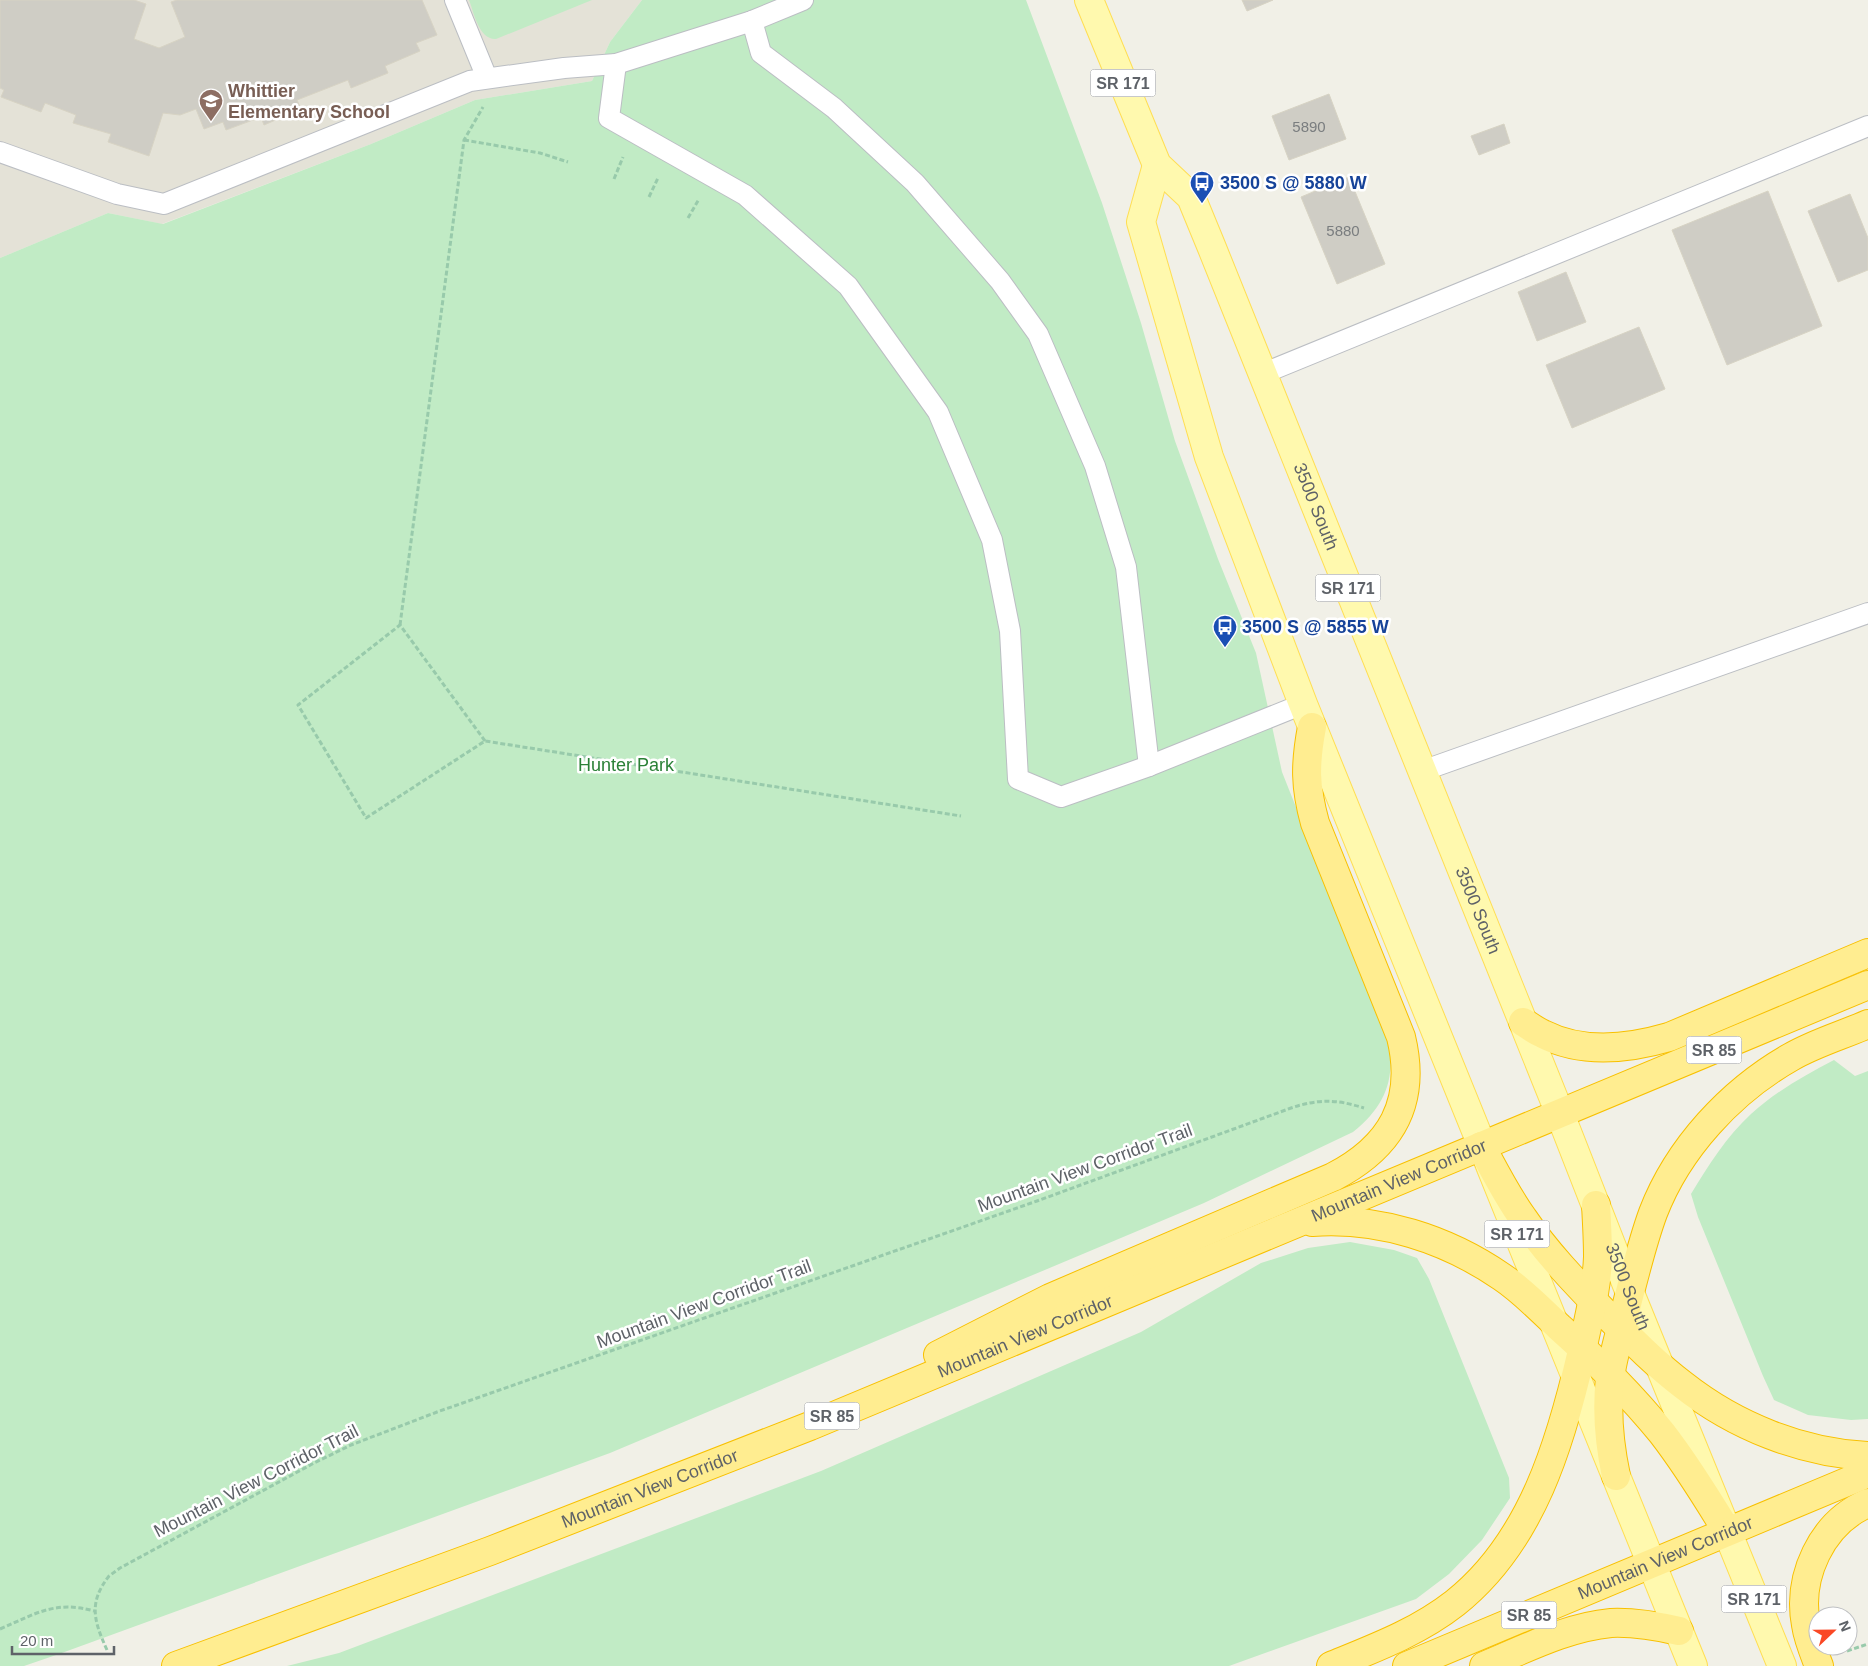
<svg xmlns="http://www.w3.org/2000/svg" width="1868" height="1666" viewBox="0 0 1868 1666" font-family="Helvetica,sans-serif">
<style>
.education{fill:#e4e2d7}
.green{fill:#c1ebc5}
.building{fill:#cfcdc5;stroke:#d7d3c4}
.lines{fill:none;stroke-linecap:round;stroke-linejoin:round}
.lane-casing{stroke:#bbbec3;stroke-width:22}
.primary-casing{stroke:#ffde53;stroke-width:30}
.highway-casing{stroke:#f8c000;stroke-width:30}
.path{stroke:#98caab;stroke-width:3;stroke-dasharray:5 2.5;stroke-linecap:butt}
.lane{stroke:#fff;stroke-width:20}
.primary{stroke:#fff9ae;stroke-width:28}
.highway{stroke:#ffed90;stroke-width:28}
.labels{text-anchor:middle;stroke-width:5;stroke-linejoin:round;paint-order:stroke}
.number-label{font-size:15px;fill:#7a7d7f}
.shield{fill:#fff;stroke:#8e9195;stroke-width:1}
.shield-label{font-size:16px;font-weight:bold;fill:#5e6268}
.education-label{font-size:18px;font-weight:bold;fill:#785e54;stroke:#fff;text-anchor:start}
.transit-label{font-size:18px;font-weight:bold;fill:#164399;stroke:#fff;text-anchor:start}
.street-label{font-size:18px;fill:#5e6268;stroke:#fff}
.park-label{font-size:18px;fill:#2b8137;stroke:#fff}
</style>
<rect width="100%" height="100%" fill="#f1f0e7"/>
<path class="education" d="M0,0H642L610,42L592,81L475,100L371,144L162,224L108,213L0,258Z"/>
<g class="green">
<path d="M469,0H592L496,39C479,40 474,13 469,0Z"/>
<path d="M642,0H1026L1102,203L1141,323L1175,441L1218,559L1256,653L1282,772L1389,1041C1395,1081 1385,1106 1353,1132L1204,1203L610,1453L59,1654L24,1666H0V258L108,213L163,224L371,144L475,100L592,81L610,42Z"/>
<path d="M1834,1060L1855,1076L1868,1071V1419L1851,1420L1808,1415L1774,1400L1763,1376L1698,1217L1691,1194C1708,1166 1726,1137 1751,1114C1775,1092 1805,1075 1834,1060Z"/>
<path d="M1350,1242L1394,1250L1417,1258L1429,1279L1509,1478L1510,1498L1482,1540L1449,1574L1416,1599L1229,1666H287L339,1653L821,1471L1141,1332L1261,1263L1308,1248Z"/>
</g>
<g class="building">
<path d="M0,0H134L146,4L134,39L159,48L185,37L171,2L177,0H422L437,35L416,43L420,51L385,66L388,73L351,88L348,80L297,100L301,109L264,125L261,117L226,130L223,122L204,129L196,109L180,115L163,113L149,156L108,142L111,134L73,123L76,115L45,103L41,112L1,97L4,90L0,88Z"/>
<path d="M1242,0H1273L1247,11Z"/>
<path d="M1329,94L1346,139L1289,160L1272,116Z"/>
<path d="M1504,124L1510,143L1479,155L1471,136Z"/>
<path d="M1349,177L1385,264L1337,284L1301,197Z"/>
<path d="M1768,191L1822,326L1727,365L1672,230Z"/>
<path d="M1850,194L1868,238V270L1838,282L1808,211Z"/>
<path d="M1566,272L1586,322L1537,341L1518,292Z"/>
<path d="M1639,327L1665,389L1572,428L1546,365Z"/>
</g>
<g class="lines">
<defs>
<g id="lane">
<path d="M455,0L487,78"/>
<path d="M752,21L761,53L834,108L915,183L1000,281L1038,334L1095,466L1126,567L1149,766"/>
<path d="M616,64L609,118L745,195L848,286L938,412L992,540L1010,631L1018,779L1061,797L1149,766L1303,704"/>
<path d="M0,152L117,194L164,204L470,81L564,68L616,64L752,21L803,0"/>
<path d="M1262,374L1868,126"/>
<path d="M1422,771L1868,613"/>
</g>
<g id="primary">
<path id="s1" d="M1089,0L1157,165L1191,197L1212,248L1560,1114L1630,1293L1782,1666"/>
<path d="M1157,165L1141,222L1209,457L1303,704L1693,1666"/>
</g>
<g id="highway">
<path d="M1523,1022C1529,1026 1536,1031 1543,1034C1582,1054 1628,1049 1669,1037L1868,953"/>
<path d="M1481,1146C1494,1170 1507,1196 1523,1218C1546,1252 1574,1281 1602,1310C1628,1336 1654,1363 1683,1385C1735,1426 1802,1453 1868,1456"/>
<path d="M1312,1222C1379,1217 1447,1239 1502,1277C1523,1291 1541,1310 1559,1327C1596,1360 1631,1395 1662,1433C1686,1464 1707,1498 1727,1531"/>
<path d="M938,1355L1050,1298L1333,1177C1391,1147 1417,1103 1401,1037L1315,823C1305,787 1305,764 1312,727"/>
<path d="M1616,1476C1609,1443 1606,1411 1610,1378C1613,1354 1621,1331 1626,1308C1634,1276 1642,1243 1653,1213C1678,1148 1731,1091 1791,1057C1815,1043 1843,1035 1868,1024"/>
<path id="s2" d="M176,1666L490,1551L810,1426L1868,985"/>
<path d="M1331,1666C1375,1648 1418,1632 1455,1603C1532,1542 1561,1442 1582,1351C1588,1320 1597,1289 1598,1257C1598,1240 1597,1222 1596,1205"/>
<path id="s3" d="M1407,1666L1868,1473"/>
<path d="M1484,1666C1525,1649 1567,1627 1611,1623C1634,1622 1657,1626 1679,1631"/>
<path d="M1819,1666C1814,1653 1808,1639 1806,1625C1797,1577 1821,1523 1868,1503"/>
</g>
</defs>
<use href="#lane" class="lane-casing"/>
<use href="#primary" class="primary-casing"/>
<use href="#highway" class="highway-casing"/>
<g class="path">
<path d="M464,140L540,153L568,162"/>
<path d="M614,179L623,157"/>
<path d="M649,197L658,178"/>
<path d="M688,218L699,199"/>
<path d="M400,625L464,140L483,107"/>
<path d="M485,741L400,625L298,705L366,818L485,741L961,816"/>
<path d="M0,1629C35,1614 55,1600 94,1611"/>
<path d="M107,1650C94,1621 88,1603 109,1576L120,1568L314,1463L351,1445L437,1412L1037,1201L1291,1108C1318,1099 1336,1099 1364,1108"/>
<path d="M1847,1651L1868,1644"/>
</g>
<use href="#lane" class="lane"/>
<use href="#primary" class="primary"/>
<use href="#highway" class="highway"/>
</g>
<defs>
<symbol id="school-pin" viewBox="-11 -11 22 30"><path d="M0 17L-7.5 6A9.5 9.5 0 1 1 7.5 6Z" fill="#8d6e63" stroke="#fff"/><path d="M0-5L7-2L0 1L-7-2ZM-4 1L0 2.5L4 1V4Q0 6-4 4Z" fill="#fff"/></symbol>
<symbol id="bus-pin" viewBox="-11 -11 22 30"><path d="M0 17L-7.5 6A9.5 9.5 0 1 1 7.5 6Z" fill="#1a4fb4" stroke="#fff"/><path d="M-5-6H5V4H4V6H2V4H-2V6H-4V4H-5ZM-3.5-4V0h7V-4ZM-3.5 1.2v1.5H-2V1.2ZM2 1.2v1.5H3.5V1.2Z" fill="#fff"/></symbol>
</defs>
<g fill-rule="evenodd">
<use href="#school-pin" x="197" y="87" width="28" height="38"/>
<use href="#bus-pin" x="1188" y="169" width="28" height="38"/>
<use href="#bus-pin" x="1211" y="613" width="28" height="38"/>
</g>
<g class="labels">
<g class="number-label">
<text x="1309" y="132">5890</text>
<text x="1343" y="236">5880</text>
</g>
<g class="shield">
<rect x="1090.5" y="69.5" width="65" height="27" rx="4"/>
<rect x="1315.5" y="574.5" width="65" height="27" rx="4"/>
<rect x="1686.5" y="1036.5" width="55" height="27" rx="4"/>
<rect x="1484.5" y="1220.5" width="65" height="27" rx="4"/>
<rect x="804.5" y="1402.5" width="55" height="27" rx="4"/>
<rect x="1721.5" y="1585.5" width="65" height="27" rx="4"/>
<rect x="1501.5" y="1601.5" width="55" height="27" rx="4"/>
</g>
<g class="shield-label">
<text x="1123" y="89">SR 171</text>
<text x="1348" y="594">SR 171</text>
<text x="1714" y="1056">SR 85</text>
<text x="1517" y="1240">SR 171</text>
<text x="832" y="1422">SR 85</text>
<text x="1754" y="1605">SR 171</text>
<text x="1529" y="1621">SR 85</text>
</g>
<g class="education-label">
<text x="228" y="97">Whittier<tspan x="228" dy="21">Elementary School</tspan></text>
</g>
<g class="transit-label">
<text x="1220" y="189">3500 S @ 5880 W</text>
<text x="1242" y="633">3500 S @ 5855 W</text>
</g>
<g class="street-label">
<text dy="6" stroke="none"><textPath href="#s1" startOffset="559">3500 South</textPath></text>
<text dy="6" stroke="none"><textPath href="#s1" startOffset="994">3500 South</textPath></text>
<text transform="translate(1085 1168) rotate(-20)" y="6">Mountain View Corridor Trail</text>
<text dy="6" stroke="none"><textPath href="#s2" startOffset="1316">Mountain View Corridor</textPath></text>
<text dy="6" stroke="none"><textPath href="#s1" startOffset="1399">3500 South</textPath></text>
<text transform="translate(704 1304) rotate(-20)" y="6">Mountain View Corridor Trail</text>
<text dy="6" stroke="none"><textPath href="#s2" startOffset="911">Mountain View Corridor</textPath></text>
<text transform="translate(256 1481) rotate(-27)" y="6">Mountain View Corridor Trail</text>
<text dy="6" stroke="none"><textPath href="#s2" startOffset="506">Mountain View Corridor</textPath></text>
<text dy="6" stroke="none"><textPath href="#s3" startOffset="280">Mountain View Corridor</textPath></text>
</g>
<g class="park-label">
<text x="626" y="771">Hunter Park</text>
</g>
</g>
<g transform="translate(1833 1631) rotate(68)"><circle r="24" fill="#ffffff" stroke="#bfc0c3"/>
<path d="M0-4L9 19L0 12L-9 19Z" fill="#fa4825"/>
<text y="-8" font-size="14" font-weight="bold" text-anchor="middle" fill="#5e6268">N</text>
</g>
<path d="M12 1646v8h102v-8" fill="none" stroke="#5e6268" stroke-width="2.5"/>
<text x="20" y="1646" font-size="15" fill="#5e6268" stroke="#ffffff" stroke-width="4" paint-order="stroke">20 m</text>
</svg>
